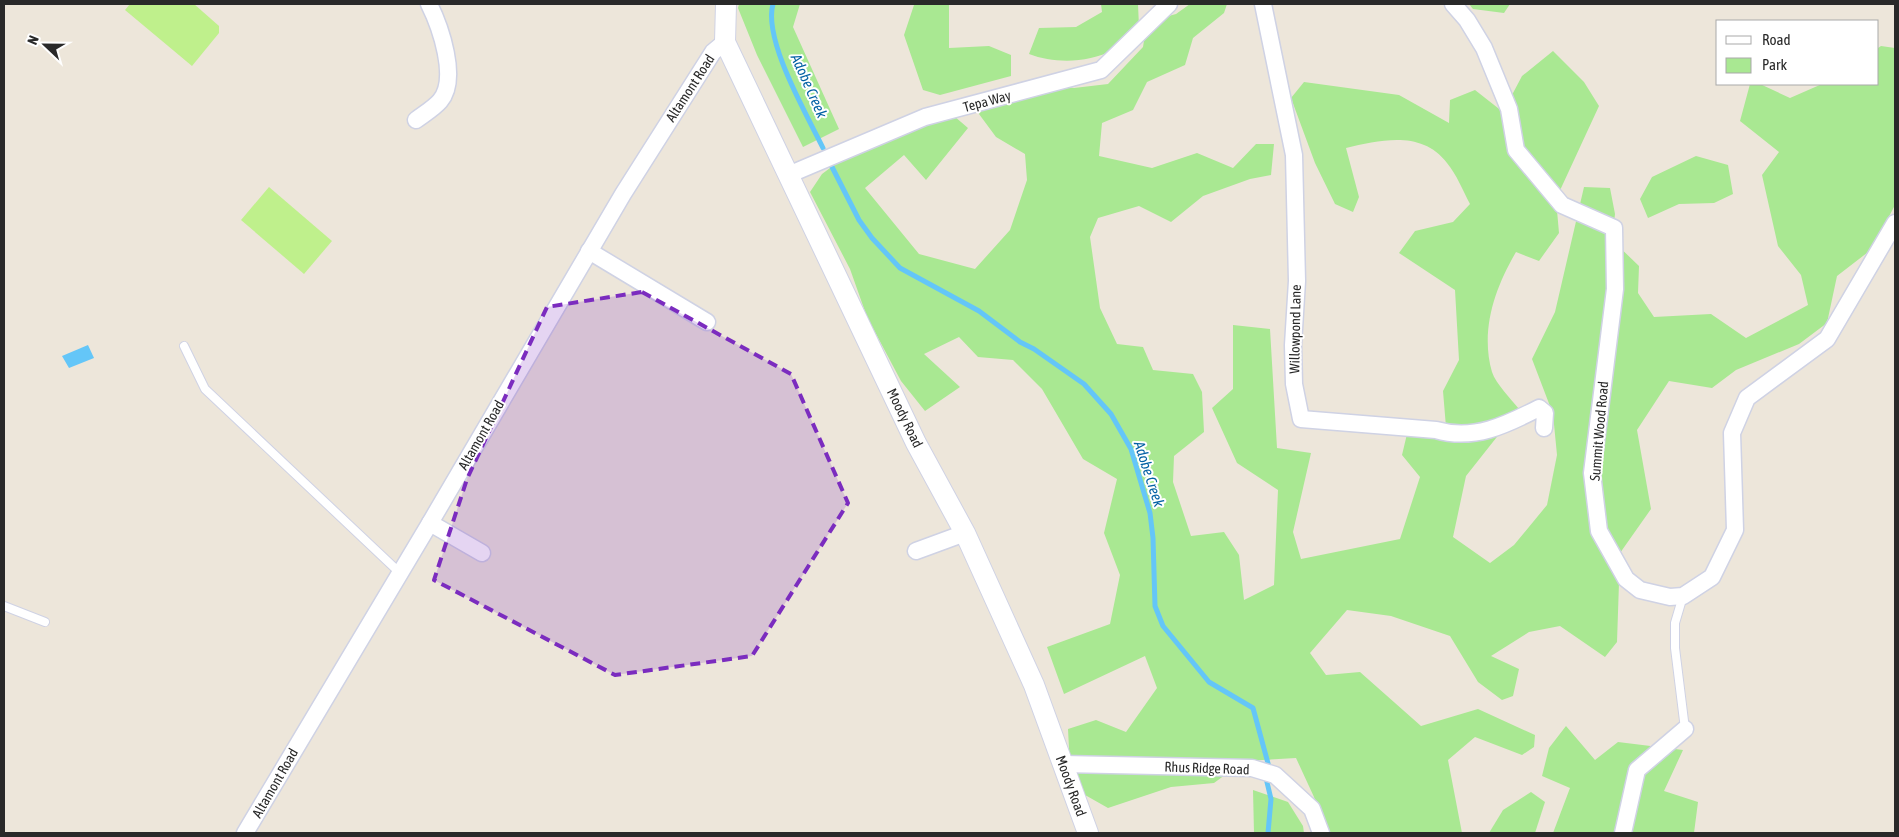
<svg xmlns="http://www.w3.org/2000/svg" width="1899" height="837" viewBox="0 0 1899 837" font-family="'Asap Condensed',sans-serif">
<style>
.green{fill:#a9e892}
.pitch{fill:#bff08c}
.water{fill:#64c6f8}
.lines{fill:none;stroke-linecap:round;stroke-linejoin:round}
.stream{stroke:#64c6f8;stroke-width:5}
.service-casing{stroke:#cfd2e4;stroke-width:10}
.minor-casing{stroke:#cfd2e4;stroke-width:19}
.tertiary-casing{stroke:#cfd2e4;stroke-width:22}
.service{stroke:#fff;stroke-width:8}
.minor{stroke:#fff;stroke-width:16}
.tertiary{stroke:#fff;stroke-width:20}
.marked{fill:#7b2cbf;fill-opacity:0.2;stroke:#7b2cbf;stroke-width:4;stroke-dasharray:10 6;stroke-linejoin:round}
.labels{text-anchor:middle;stroke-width:4;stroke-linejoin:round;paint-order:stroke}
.street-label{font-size:14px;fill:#292929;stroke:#fff}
.water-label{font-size:15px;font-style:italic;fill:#0361a4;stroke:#fff}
</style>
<rect width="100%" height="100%" fill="#ede6da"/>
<g class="green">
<path d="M739,4H800L793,27L839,129L803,147L757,55L738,8Z"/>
<path d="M911,4H949V48L989,46L1011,55V76L940,95L923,90L904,35L914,5Z"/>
<path d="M1101,4H1138L1139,27C1131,34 1122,45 1113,50C1088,63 1055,64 1029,54L1039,28L1076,27L1102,12Z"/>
<path d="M1190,4H1227L1224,13L1193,38L1185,65L1147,82L1133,110L1102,123L1099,156L1152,168L1197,153L1233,168L1256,144H1274L1271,175L1250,179L1203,196L1171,222L1139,206L1098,218L1090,237L1100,308L1117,344L1143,347L1153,370L1193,374L1202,392L1204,432L1174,456L1173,482L1191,536L1224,532L1239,555L1244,600L1274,585L1278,490L1237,463L1212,408L1233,389V325L1270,329L1277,448L1311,453L1293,532L1301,559L1400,539L1420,477L1402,455L1407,434L1446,427L1443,391L1459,360L1455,290L1399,253L1415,231L1453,222L1470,204C1463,191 1457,175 1447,163C1422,130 1381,140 1346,148L1359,197L1353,212L1335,204L1315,163L1291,98L1304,82L1399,95L1449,123L1450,100L1475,90L1503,112L1522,76L1553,51L1584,82L1599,106L1556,199L1559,233L1539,261L1516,252C1495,288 1480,330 1492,372C1496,384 1511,399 1519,409L1466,476L1453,537L1490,563L1514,545L1547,505L1557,455L1553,414L1532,359L1555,312L1584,187L1610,188L1615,214L1612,240L1639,266L1638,293L1654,317L1711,314L1746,338L1808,305L1801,275L1778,246L1762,175L1779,152L1740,121L1750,84H1760L1790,98L1822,84H1878V48L1881,46L1895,48V205L1872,249L1837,276L1827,323L1799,344L1736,370L1712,388L1669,381L1637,430L1651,509L1620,553L1617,642L1605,657L1560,626L1529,632L1491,656L1519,669L1513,696L1502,700L1478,682L1450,636L1391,616L1347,610L1310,653L1326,675L1360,672L1421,726L1478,709L1535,735L1534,747L1522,755L1475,737L1448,760L1462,833H1326L1314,797L1296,758L1244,761L1214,783L1171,787L1108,808L1071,787L1068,729L1096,720L1126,732L1157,688L1145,656L1064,694L1047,647L1110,624L1120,575L1104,533L1117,479L1083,459L1042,389L1013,360L978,357L959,337L924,354L960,387L925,411L901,381L867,317L850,269L810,192L822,174L873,136L947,110L968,128L926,180L904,155L865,188L919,254L975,269L1010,230L1027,180L1025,154L996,137L979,114L985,99L1046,84L1074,88L1108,84L1143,47L1147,22L1176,14Z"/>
<path d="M1469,4H1510L1504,13L1473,9Z"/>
<path d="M1696,156L1728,165L1733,194L1714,203L1679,204L1648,218L1640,199L1652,177Z"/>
<path d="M1566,726L1595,760L1618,742L1683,750L1664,791L1698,802L1694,833H1553L1570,788L1542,776L1549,748Z"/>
<path d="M1253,790L1288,802L1303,826L1304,833H1254Z"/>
<path d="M1531,792L1545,802L1535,833H1489L1503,810Z"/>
</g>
<g class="pitch">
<path d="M130,4H194L219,26V33L192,66L125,10Z"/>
<path d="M269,187L332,241L304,274L241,220Z"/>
</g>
<path class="water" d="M88,345L94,358L69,368L62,356Z"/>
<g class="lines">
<g class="stream">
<path d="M773,4C763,40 807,115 823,148"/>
<path d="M829,161L859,220L872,238L900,268L979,311L1020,342L1034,349L1084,384L1111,414L1131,449L1150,513L1153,538L1155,606L1163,626L1209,682L1253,708L1269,767"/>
<path d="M1266,778L1271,799L1268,833"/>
</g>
<defs>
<g id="service">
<path d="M184,346L205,389L400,573"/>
<path d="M1683,596L1675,623V648L1685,729"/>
<path d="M4,606L45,622"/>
</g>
<g id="minor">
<path d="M1263,4L1294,155L1297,281L1293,345L1294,384L1301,419L1436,430C1474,441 1506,425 1539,408L1545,413L1544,428"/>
<path d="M1453,4L1467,20L1484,48L1509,109L1516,150L1562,205L1614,228L1615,289L1592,473L1599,531L1626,579L1640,590L1670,597L1683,596L1712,577L1735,530L1732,433L1747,398L1827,339L1895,223"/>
<path d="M416,120C424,114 434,108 440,101C459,79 440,26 429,4"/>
<path d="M788,175L925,117L1101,70L1169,4"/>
<path d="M589,251L707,322"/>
<path d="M430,523L482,553"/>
<path d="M916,551L965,533"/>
<path d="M1063,764L1252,768L1275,775L1312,809L1321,833"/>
<path d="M245,833L430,523L623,194L713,52L725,42"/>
<path d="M1623,833L1637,770L1685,729"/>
</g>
<path id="tertiary" d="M726,4L725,42L916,443L965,533L1034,685L1088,833"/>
</defs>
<use href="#service" class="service-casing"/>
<use href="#minor" class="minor-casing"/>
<use href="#tertiary" class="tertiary-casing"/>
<use href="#service" class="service"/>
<use href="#minor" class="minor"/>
<use href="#tertiary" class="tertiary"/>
</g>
<path class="marked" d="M642,292L791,374L848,503L752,656L615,675L434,580L467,479L547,307Z"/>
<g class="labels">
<g class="street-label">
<text transform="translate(690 88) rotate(-57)" y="5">Altamont Road</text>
<text transform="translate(987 101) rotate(-15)" y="5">Tepa Way</text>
<text transform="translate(1295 329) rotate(-89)" y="5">Willowpond Lane</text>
<text transform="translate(905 418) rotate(64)" y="5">Moody Road</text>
<text transform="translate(1599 431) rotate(-85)" y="5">Summit Wood Road</text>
<text transform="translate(481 435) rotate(-60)" y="5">Altamont Road</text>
<text transform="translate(1207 768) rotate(2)" y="5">Rhus Ridge Road</text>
<text transform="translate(275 783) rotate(-60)" y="5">Altamont Road</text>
<text transform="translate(1071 786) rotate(70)" y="5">Moody Road</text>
</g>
<g class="water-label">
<text transform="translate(809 86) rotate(66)" y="5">Adobe Creek</text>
<text transform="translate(1149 474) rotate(72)" y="5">Adobe Creek</text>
</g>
</g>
<rect width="1899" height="837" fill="none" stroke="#292929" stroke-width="10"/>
<rect x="1716" y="20" width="162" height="65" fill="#ffffff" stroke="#a9a9a9"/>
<rect x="1726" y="36" width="25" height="8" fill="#ffffff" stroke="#a9a9a9"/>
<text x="1762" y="45" font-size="15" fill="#292929">Road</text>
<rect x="1726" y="58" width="25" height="15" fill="#a9e892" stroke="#a9a9a9"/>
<text x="1762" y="70" font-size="15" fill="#292929">Park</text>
<g transform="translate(45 45) rotate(292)" stroke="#ffffff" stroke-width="4" paint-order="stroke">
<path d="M0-4L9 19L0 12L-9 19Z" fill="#292929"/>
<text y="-8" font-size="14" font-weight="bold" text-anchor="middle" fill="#292929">N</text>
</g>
</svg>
